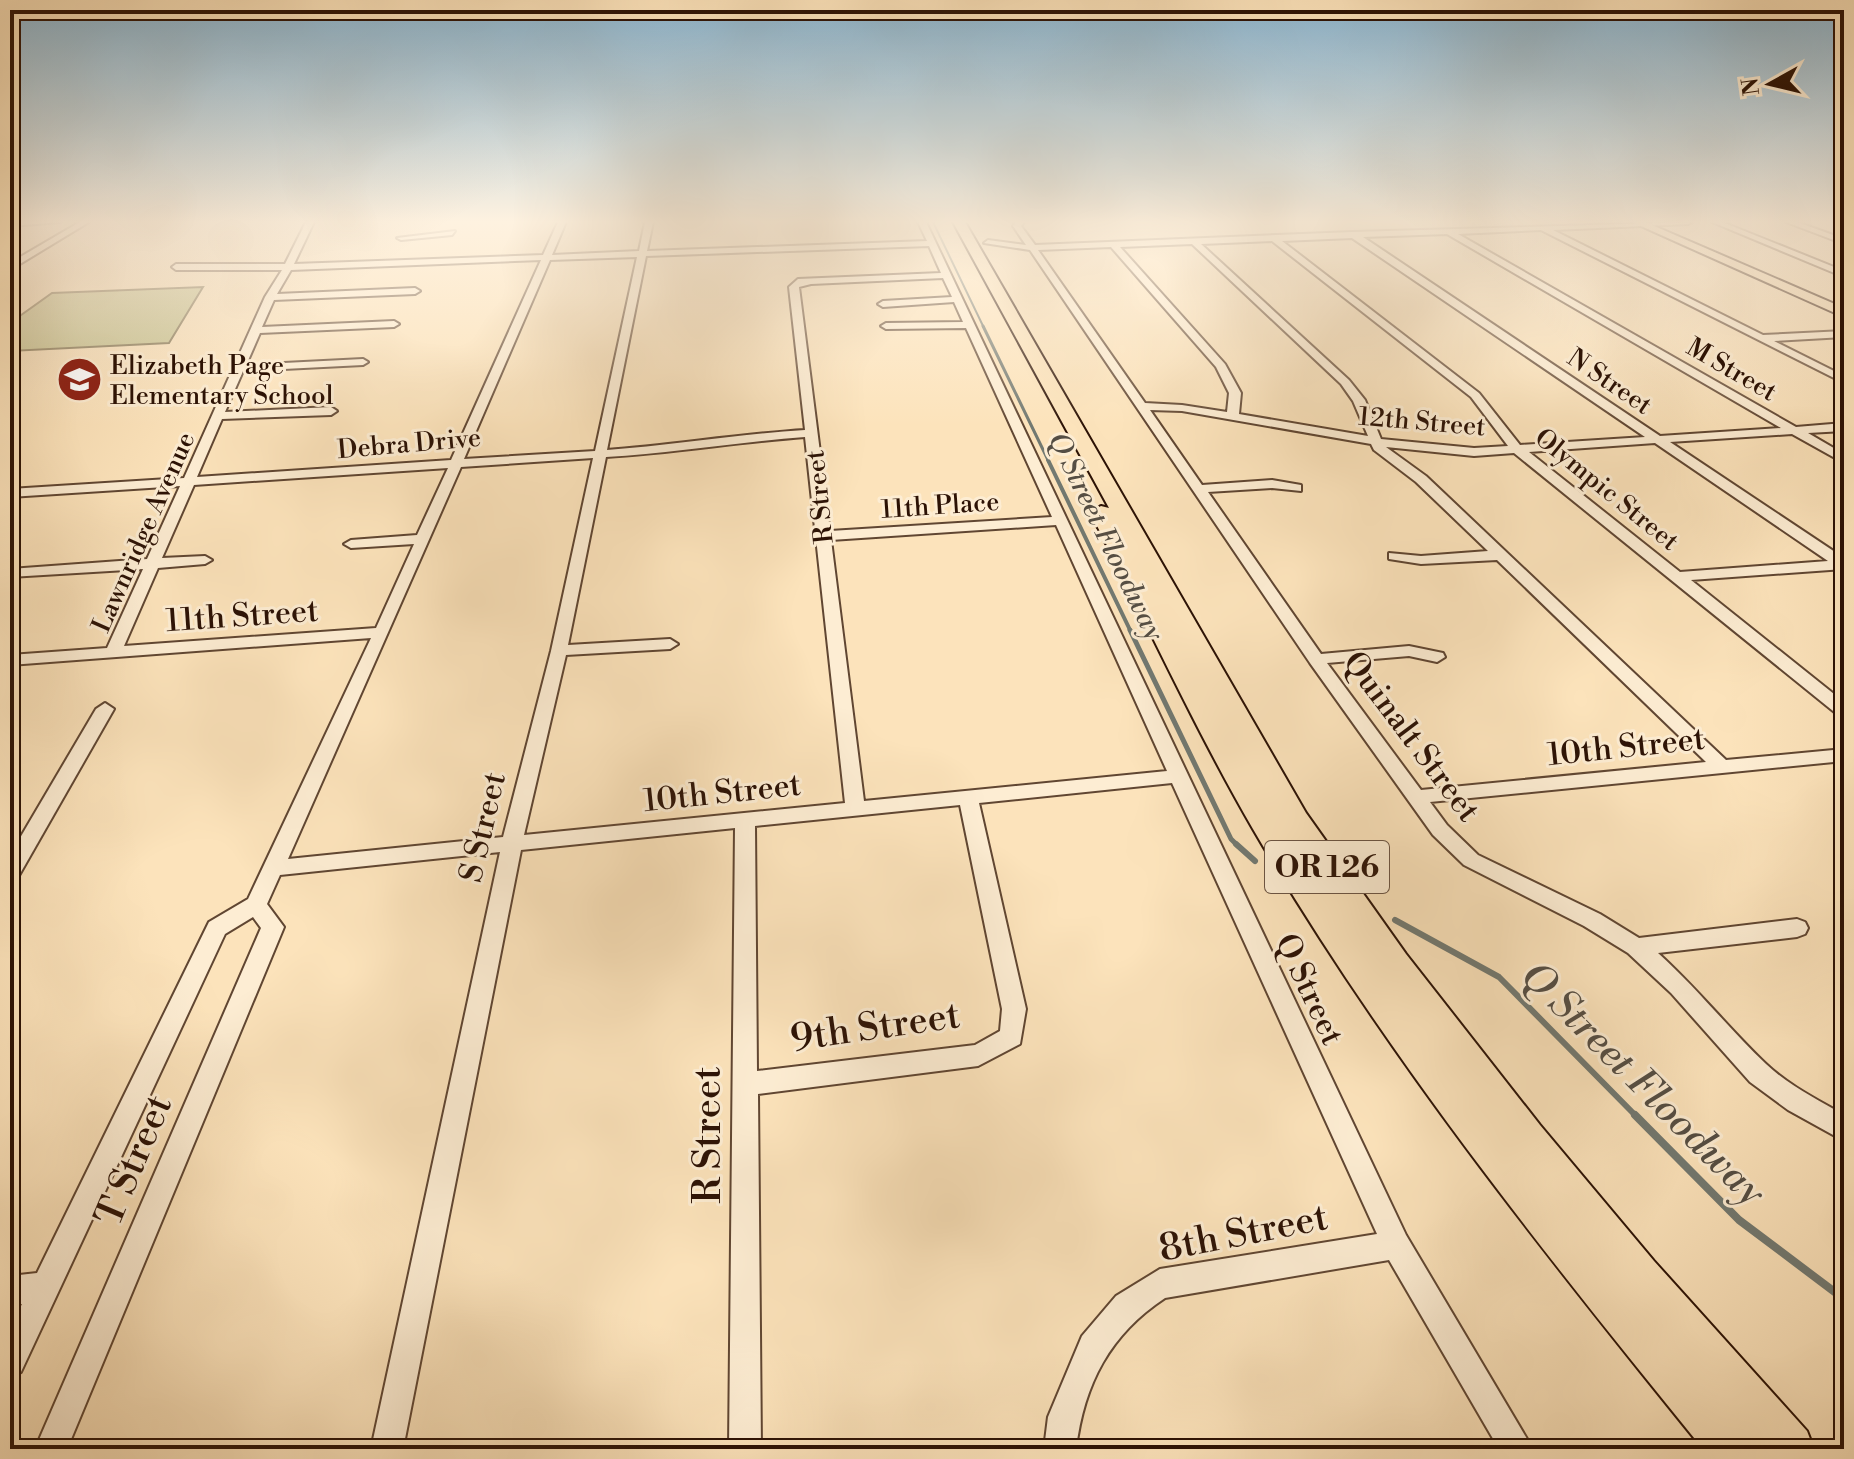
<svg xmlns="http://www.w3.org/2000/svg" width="1854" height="1459" viewBox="0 0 1854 1459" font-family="'Libre Bodoni',serif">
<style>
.green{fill:#c4c28c;stroke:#786a48;stroke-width:2}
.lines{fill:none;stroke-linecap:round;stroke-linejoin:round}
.stream-far5{stroke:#727971;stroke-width:2}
.stream-far4{stroke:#727971;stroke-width:3}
.stream-far3{stroke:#727971;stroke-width:4}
.stream-far2{stroke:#727971;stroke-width:5}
.stream-far1{stroke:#727971;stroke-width:6}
.stream{stroke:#727971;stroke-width:8}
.minor-casing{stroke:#604632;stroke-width:4}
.major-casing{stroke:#2c1205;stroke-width:4}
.highway-casing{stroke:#2c1205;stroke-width:4}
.minor{fill:#fdedd3;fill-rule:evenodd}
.major{fill:#fce3bb;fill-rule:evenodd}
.highway{fill:#fce3bb;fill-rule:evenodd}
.labels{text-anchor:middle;stroke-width:6;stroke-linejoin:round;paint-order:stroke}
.far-poi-label{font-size:26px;fill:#2c1205;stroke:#fdedd3;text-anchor:start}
.far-street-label{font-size:26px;fill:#2c1205;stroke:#fdedd3}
.far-water-label{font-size:28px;font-style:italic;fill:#554e44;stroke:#fdedd3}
.shield{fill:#fdedd3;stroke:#6b5443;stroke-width:2}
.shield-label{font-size:30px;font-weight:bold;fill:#2c1205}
.street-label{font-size:32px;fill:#2c1205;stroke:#fdedd3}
.near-street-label{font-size:38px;fill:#2c1205;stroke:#fdedd3}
.near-water-label{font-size:40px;font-style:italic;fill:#554e44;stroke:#fdedd3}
</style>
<rect width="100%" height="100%" fill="#fce3bb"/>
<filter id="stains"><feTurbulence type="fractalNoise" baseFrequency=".0025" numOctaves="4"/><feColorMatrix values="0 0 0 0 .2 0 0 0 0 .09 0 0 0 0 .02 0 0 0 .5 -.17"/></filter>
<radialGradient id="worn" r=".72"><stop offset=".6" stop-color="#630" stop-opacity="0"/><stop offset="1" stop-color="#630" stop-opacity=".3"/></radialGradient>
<path class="green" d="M203,287L169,343L10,351V323L52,293Z"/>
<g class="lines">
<path class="stream-far5" d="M933,222L984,328"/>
<path class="stream-far4" d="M983,326L1049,462"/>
<path class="stream-far3" d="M1048,460L1131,632"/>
<path class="stream-far2" d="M1130,630L1231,839L1238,846"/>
<g class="stream-far1">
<path d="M1236,844L1255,861"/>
<path d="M1395,920L1499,977L1637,1117"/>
</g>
<path class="stream" d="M1635,1115L1739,1220L1844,1299"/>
<defs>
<g id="minor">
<path d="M10,222H60L10,226Z"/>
<path d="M80,222H89L10,270V263Z"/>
<path d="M306,222H314L294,264L543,255L558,222H566L552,255L639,251L645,222H653L647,251L927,241L918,222H926L1406,1235L1533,1449H1499L1389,1260L1165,1298C1110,1334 1084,1384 1076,1449H1044L1048,1417L1082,1336L1116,1296L1160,1269L1377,1234L1172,783L979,803L1026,1009L1020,1044L978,1066L758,1094L761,1449H729L735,828L521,850L403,1449H371L500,852L280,875L267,904L284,927L67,1449H35L261,928L253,917L225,934L21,1372L10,1376V1328L22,1304L10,1306V1276L37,1273L209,922L248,899L371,638L10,665V655L107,648L143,569L10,577V569L147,559L180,486L10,497V489L184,478L265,297L282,270H176L172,267L176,264H285ZM929,246L941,273L798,279L789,287L805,430C738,434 674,445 607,450L646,256ZM637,257L595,451L464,459L550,260ZM541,260L451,460L197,477L222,419L331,415L337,411L331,407L225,412L243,371L363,365L368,362L363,359L246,365L260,333L394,327L399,324L394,321L262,327L274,300L415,294L420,291L415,288L277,294L291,270ZM943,278L952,297L883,301L878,304L883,307L954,302L963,322L886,323L881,326L886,329L966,328L1052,517L830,531L799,287L811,284ZM805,437L845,803L524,835L566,655L670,649L678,644L670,639L568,645L606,457C673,453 738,442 805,437ZM593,458L551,651L503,837L288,859L461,467ZM448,468L417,535L351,540L344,544L351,548L414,544L376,628L124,646L158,568L205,564L212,560L205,556L162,558L194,485ZM1056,525L1167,771L864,801L831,540ZM960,805L1002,1009L1000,1031L975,1045L757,1071L755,826Z"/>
<path d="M1016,222H1024L1021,226L1035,245L1352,232L1692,222L1688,224L1553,230L1763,335L1844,331V337L1774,341L1844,376V383L1541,230L1458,234L1796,427L1844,423V431L1808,433L1844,454V463L1792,434L1670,442L1844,558V569L1691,580L1844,702V717L1838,715L1514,453L1474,456L1386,447L1426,476L1726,760L1844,749V761L1430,802L1447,825L1478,855L1600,914L1639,938L1797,919L1805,922L1808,928L1805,934L1797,937L1658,953C1697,988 1729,1029 1766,1064C1788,1085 1818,1100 1844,1115V1141L1788,1110L1750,1082L1671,993L1628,953L1584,926L1464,865L1433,835L1310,663L1030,250L984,243L988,240L1026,245L1013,226ZM1447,234L1781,428L1660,436L1363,237ZM1352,238L1645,437L1520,445L1479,393L1282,241ZM1272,241L1471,397L1508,446L1474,448L1381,439L1365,400L1349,380L1201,244ZM1192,244L1341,384L1353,401L1368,436L1239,414L1241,393L1225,364L1120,247ZM1111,247L1216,367L1229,393L1227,412L1182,405L1145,403L1038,250ZM1150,410L1182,411L1371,444L1374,450L1416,482L1488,551L1421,556L1389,553V559L1421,564L1497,560L1706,762L1421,790L1327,663L1409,656L1437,662L1445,657L1443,653L1409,646L1321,654L1208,492L1272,488L1301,491V485L1272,480L1202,485ZM1655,443L1828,561L1680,572L1529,452Z"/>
<path d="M1712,222H1722L1844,271V277Z"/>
<path d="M1786,222H1797L1844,239V244Z"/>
<path d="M455,231L452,235L401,240L397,238Z"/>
<path d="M105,703L114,709L17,879L10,881V855L96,709Z"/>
</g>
<path id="major" d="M1632,222H1645L1844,308V317Z"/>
<path id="highway" d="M953,222H965L1306,813L1406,954L1540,1125L1654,1261L1807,1431L1814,1449H1703C1543,1252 1381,1049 1253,829C1194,727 1144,617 1090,512L1101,506L1109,508Z"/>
</defs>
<use href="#minor" class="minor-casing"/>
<use href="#major" class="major-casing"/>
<use href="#highway" class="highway-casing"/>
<use href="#minor" class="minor"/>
<use href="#major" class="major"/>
<use href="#highway" class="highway"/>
</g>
<linearGradient id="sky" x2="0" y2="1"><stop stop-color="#8bb8d5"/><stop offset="0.52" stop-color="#fef2e0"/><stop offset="1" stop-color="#fef2e0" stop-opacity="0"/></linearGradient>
<rect width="1854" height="426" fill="url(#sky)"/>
<defs>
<symbol id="school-disc" viewBox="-11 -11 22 22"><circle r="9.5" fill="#8f2418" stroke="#fdedd3"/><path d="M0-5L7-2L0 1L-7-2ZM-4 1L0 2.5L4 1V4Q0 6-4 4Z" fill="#fff"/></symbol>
</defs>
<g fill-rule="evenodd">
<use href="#school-disc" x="54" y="354" width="51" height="51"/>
</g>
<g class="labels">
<g class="far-poi-label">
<text x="110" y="374">Elizabeth Page<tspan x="110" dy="30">Elementary School</tspan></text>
</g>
<g class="far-street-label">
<text transform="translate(1732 369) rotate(30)" y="9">M Street</text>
<text transform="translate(1610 381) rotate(34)" y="9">N Street</text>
<text transform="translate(1422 421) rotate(5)" y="9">12th Street</text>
<text transform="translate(409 443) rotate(-5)" y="9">Debra Drive</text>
<text transform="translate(1607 489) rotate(39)" y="9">Olympic Street</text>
<text transform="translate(819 497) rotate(-96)" y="9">R Street</text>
<text transform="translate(940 505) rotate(-4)" y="9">11th Place</text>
<text transform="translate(143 532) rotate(-66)" y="9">Lawnridge Avenue</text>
</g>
<g class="far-water-label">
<text transform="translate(1107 536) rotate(64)" y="10">Q Street Floodway</text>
</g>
<rect class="shield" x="1265" y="841" width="124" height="52" rx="6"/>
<g class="shield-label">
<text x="1327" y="877">OR 126</text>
</g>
<g class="street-label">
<text transform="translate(242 615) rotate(-4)" y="11">11th Street</text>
<text transform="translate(1412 736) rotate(53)" y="11">Quinalt Street</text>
<text transform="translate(1626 746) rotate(-6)" y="11">10th Street</text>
<text transform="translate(722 792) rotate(-6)" y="11">10th Street</text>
<text transform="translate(482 827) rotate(-77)" y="11">S Street</text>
<text transform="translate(1310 989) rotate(65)" y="11">Q Street</text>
</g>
<g class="near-street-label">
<text transform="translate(875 1026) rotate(-8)" y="13">9th Street</text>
<text transform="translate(707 1135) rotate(-90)" y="13">R Street</text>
<text transform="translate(133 1160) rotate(-67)" y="13">T Street</text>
<text transform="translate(1243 1232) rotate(-11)" y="13">8th Street</text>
</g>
<g class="near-water-label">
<text transform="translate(1644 1083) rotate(45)" y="14">Q Street Floodway</text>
</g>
</g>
<rect width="1854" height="1459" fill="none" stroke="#fce3bb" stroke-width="40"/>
<rect x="12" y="12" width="1830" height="1435" fill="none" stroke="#2c1205" stroke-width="4"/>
<rect x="20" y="20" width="1814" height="1419" fill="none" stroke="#2c1205" stroke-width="2"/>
<g transform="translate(1770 84) rotate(262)" stroke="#fdedd3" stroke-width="6" paint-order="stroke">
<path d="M0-6L14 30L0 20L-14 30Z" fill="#2c1205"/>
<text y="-12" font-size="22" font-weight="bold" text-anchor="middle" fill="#2c1205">N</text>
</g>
<rect width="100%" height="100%" filter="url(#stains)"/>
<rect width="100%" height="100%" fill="url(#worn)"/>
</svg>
